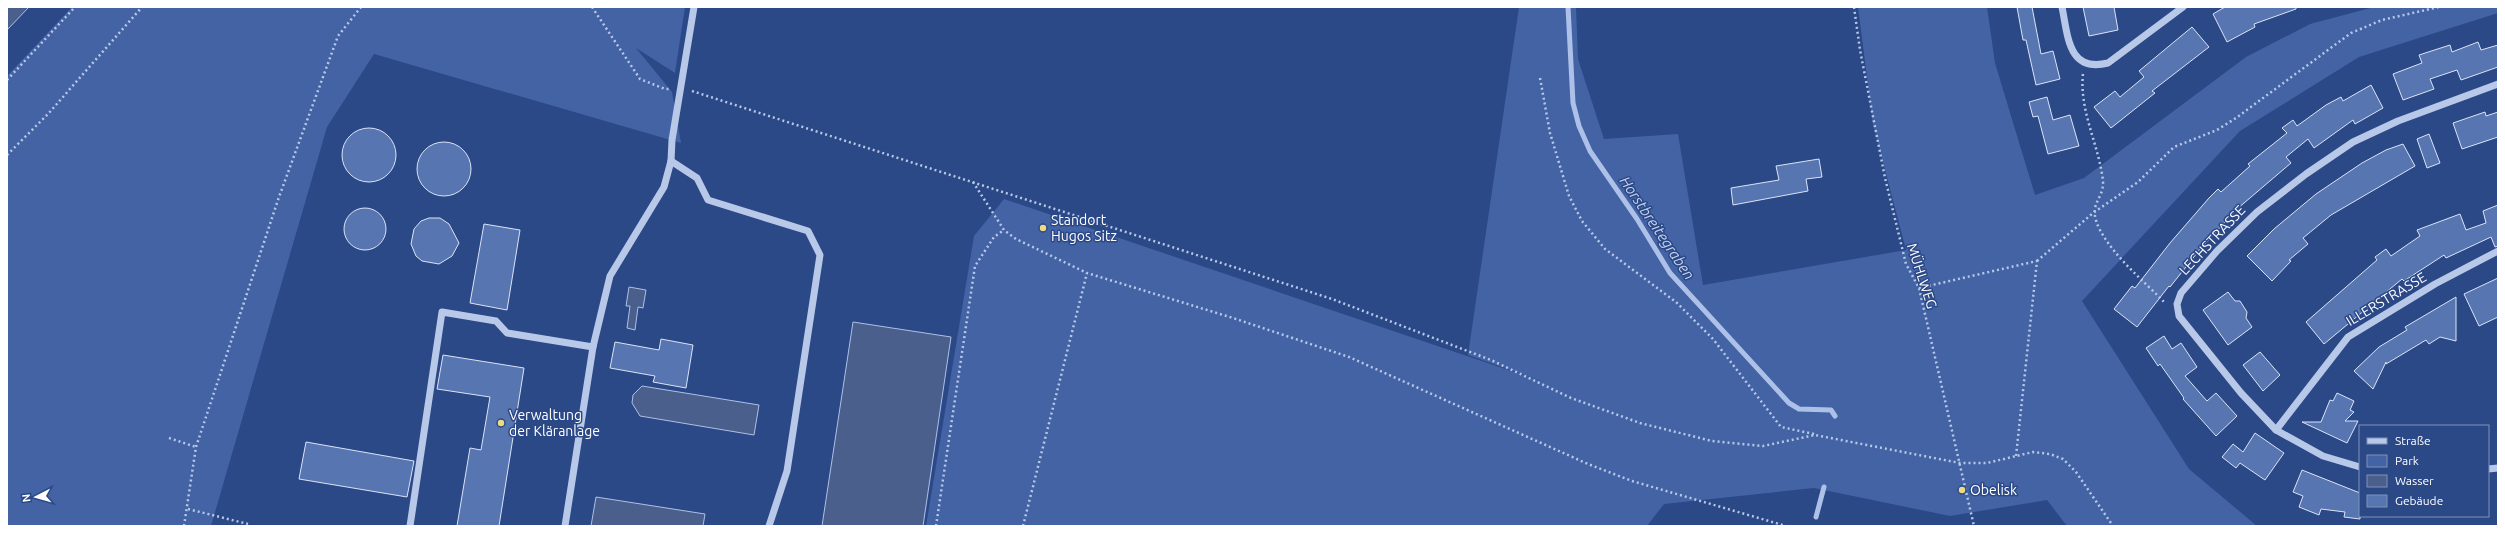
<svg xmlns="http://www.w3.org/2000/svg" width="2505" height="533" viewBox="0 0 2505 533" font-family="Ubuntu,sans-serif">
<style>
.green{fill:#4363a5}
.water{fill:#4a5f8c;stroke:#adc1e8}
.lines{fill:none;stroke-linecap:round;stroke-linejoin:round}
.stream{stroke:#adc1e8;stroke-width:5}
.building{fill:#5775b0;stroke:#dbe4f6}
.path{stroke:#b8c8e8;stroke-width:2.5;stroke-dasharray:2 3;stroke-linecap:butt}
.minor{stroke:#b8c8e8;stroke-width:7}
.poi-dot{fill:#eddb80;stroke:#2b4887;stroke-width:1.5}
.labels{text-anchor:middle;stroke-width:3;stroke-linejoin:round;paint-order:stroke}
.poi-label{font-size:14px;fill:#fff;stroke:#2b4887;text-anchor:start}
.street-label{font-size:14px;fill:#fff;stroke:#2b4887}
.water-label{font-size:15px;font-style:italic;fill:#c4d2ef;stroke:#2b4887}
</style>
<rect width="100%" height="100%" fill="#2b4887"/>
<g class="green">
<path d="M72,7H685L675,73L636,48L672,92L681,143L374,54L327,127L211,526H7V76Z"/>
<path d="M1519,7H1576L1578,59L1604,139L1678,134L1703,285L1906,250L1873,124L1858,7H1987L1995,63L2035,195L2084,178L2246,57L2310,24L2374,7H2498V13L2359,57L2240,131L2082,301L2189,469L2257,526H2067L2047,500L1950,516L1814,488L1664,504L1647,526H926L974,236L1004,199L1547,383L1468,355Z"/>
</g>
<g class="water">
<path d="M7,7H29L7,30Z"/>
<path d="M629,287L646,290L643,308L638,307L635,330L627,328L630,306H626Z"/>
<path d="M853,322L951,337L923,526H822Z"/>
<path d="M642,386L759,405L754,435L640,416L632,403L633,395Z"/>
<path d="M596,497L705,514L703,526H591Z"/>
</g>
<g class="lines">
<g class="stream">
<path d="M1568,7L1573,103L1579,126L1590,151L1637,219L1670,273L1789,403L1799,409L1831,410L1835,416"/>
<path d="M1816,517L1824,487"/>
</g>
</g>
<g class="building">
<path d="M2017,7H2032L2041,54L2053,51L2060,79L2036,85L2026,40H2023Z"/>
<path d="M2083,7H2114L2118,30L2089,36Z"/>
<path d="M2225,7H2296V9L2254,24L2255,27L2227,42L2213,14Z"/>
<path d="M2192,27L2209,47L2152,91L2155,93L2111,128L2094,107L2115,91L2120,97L2144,77L2139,71Z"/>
<path d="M2478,42L2481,50L2498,45V67L2461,80L2457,70L2430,79L2434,89L2403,100L2393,74L2422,63L2419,55L2450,45L2452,52Z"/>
<path d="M2371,85L2383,108L2355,124L2353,120L2314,148L2308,139L2286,157L2291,163L2237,209L2201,248L2170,287L2169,286L2137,327L2114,309L2132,286L2135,288L2170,243L2209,198L2218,189L2221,192L2250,166L2248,164L2287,133L2282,128L2293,120L2297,126L2326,105L2341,97L2343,101Z"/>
<path d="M2047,97L2053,120L2070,115L2079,146L2048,154L2038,116L2033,117L2029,102Z"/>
<path d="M2485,112L2486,116L2498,112V137L2462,149L2453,123Z"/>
<circle cx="369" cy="155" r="27"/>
<path d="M2429,134L2440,163L2427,168L2417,139Z"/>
<circle cx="444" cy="169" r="27"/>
<path d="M2403,144L2415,166L2331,215L2303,238L2308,244L2289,260L2291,261L2272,281L2247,256L2274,229L2316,194L2362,163L2386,150Z"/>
<path d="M1819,159L1822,177L1806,179L1808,191L1733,205L1731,188L1779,180L1776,166Z"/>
<path d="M2498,205V246L2495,247L2491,237L2446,258L2444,255L2404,281L2402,279L2324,344L2306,322L2377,260L2375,257L2386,249L2391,256L2420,236L2417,230L2460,214L2466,230L2486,223L2483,211Z"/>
<circle cx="365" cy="229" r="21"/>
<path d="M429,218H440L449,224L459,243L452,256L439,264L422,261L416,256L411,244L414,229L421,221Z"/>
<path d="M484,224L520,230L507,310L470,303Z"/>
<path d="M2498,278V317L2479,326L2464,294Z"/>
<path d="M2228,292L2235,301H2240L2247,312L2246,318L2252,327L2228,345L2203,310Z"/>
<path d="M2456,297V341L2440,337L2429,344L2426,340L2386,364V362L2373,389L2354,371L2379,347L2407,330L2405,327Z"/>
<path d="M2164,336L2172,349L2181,343L2197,367L2185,376L2207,401L2216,393L2237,416L2216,436L2183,399L2184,398L2160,364L2158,366L2146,348Z"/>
<path d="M661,339L693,345L686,388L653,382L655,376L610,368L615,342L659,350Z"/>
<path d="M2260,352L2280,375L2263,391L2243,365Z"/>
<path d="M443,355L524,368L499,526H457L470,448L481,450L490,397L437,389Z"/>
<path d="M2337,393L2354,401L2350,410L2354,412L2345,421H2358L2347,443L2302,422H2321L2330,400L2333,401Z"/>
<path d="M2255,433L2284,453L2265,480L2240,463L2236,468L2222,457L2233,444L2243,452Z"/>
<path d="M306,442L414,461L407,497L299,479Z"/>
<path d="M2302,470L2360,493V519L2344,517L2345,512L2321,509L2319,515L2299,507L2303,496L2293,492Z"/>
</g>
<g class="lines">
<g class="path">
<path d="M592,7L640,79L665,89H669"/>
<path d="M1854,7L1860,50L1885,178L1906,264L1919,288L1974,526"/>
<path d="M2083,74C2079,111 2099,145 2103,181C2104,201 2086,203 2100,230C2115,258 2144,281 2165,303"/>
<path d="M1540,78L1550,133L1569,196L1582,221L1605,249L1676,302L1713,339L1781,427L1814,434"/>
<path d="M7,80L75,7"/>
<path d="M692,91L1332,299L1491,360L1571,398L1640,423L1712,441L1763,446L1815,435L1960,463H1987L2033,452L2050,454L2063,459L2076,472L2113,526"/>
<path d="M7,155L48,114L142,7"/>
<path d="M973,182L1004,230L1016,239L1087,273L1233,318L1349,357L1588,464L1632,481L1786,526"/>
<path d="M2037,261L2093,213L2138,182L2174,147L2217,130L2236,118L2351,33L2382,20L2439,7"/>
<path d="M1919,288L2037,261L2016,456"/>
<path d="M169,438L196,447"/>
<path d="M188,509L248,524"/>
<path d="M184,526L196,447L279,197L338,36L361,7"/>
<path d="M936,526L975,266L994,237L1004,230"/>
<path d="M1023,526L1087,273"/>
</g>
<g class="minor">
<path d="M2062,7C2068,36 2068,73 2108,63L2183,7"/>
<path d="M671,161L697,178L708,200L808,231L820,255L787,471L769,526"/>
<path d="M2276,430L2348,337L2435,284L2498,251"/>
<path d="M2360,467L2323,456L2276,430L2241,393L2179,316L2177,304L2181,293L2217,251L2257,212L2306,174L2353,142L2398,121L2498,84"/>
<path d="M2488,469L2498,468"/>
<path d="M410,526L442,312L496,321L507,333L593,347"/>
<path d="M565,526L593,347L610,276L664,187L671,161L672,140L694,7"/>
</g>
</g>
<g class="poi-dot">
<circle cx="1043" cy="228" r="4"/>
<circle cx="501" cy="423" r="4"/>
<circle cx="1962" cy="490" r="4"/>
</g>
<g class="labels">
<g class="poi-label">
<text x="1051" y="225">Standort<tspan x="1051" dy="16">Hugos Sitz</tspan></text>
<text x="509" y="420">Verwaltung<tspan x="509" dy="16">der Kläranlage</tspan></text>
<text x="1970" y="495">Obelisk</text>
</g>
<g class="street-label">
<text transform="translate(2212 240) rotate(-47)" y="5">LECHSTRASSE</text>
<text transform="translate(1922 276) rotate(72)" y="5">MÜHLWEG</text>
<text transform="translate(2386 299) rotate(-31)" y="5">ILLERSTRASSE</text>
</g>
<g class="water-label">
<text transform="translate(1657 228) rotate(56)" y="5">Horstbreitegraben</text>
</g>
</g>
<rect width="2505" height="533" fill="none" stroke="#ffffff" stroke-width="16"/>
<rect x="2359" y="425" width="130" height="92" fill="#2b4887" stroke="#8091b7"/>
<rect x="2367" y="438" width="20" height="6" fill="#b8c8e8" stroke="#8091b7"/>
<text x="2395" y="445" font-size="12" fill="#ffffff">Straße</text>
<rect x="2367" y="455" width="20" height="12" fill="#4363a5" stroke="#8091b7"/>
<text x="2395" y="465" font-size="12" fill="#ffffff">Park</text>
<rect x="2367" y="475" width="20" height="12" fill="#4a5f8c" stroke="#8091b7"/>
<text x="2395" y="485" font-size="12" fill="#ffffff">Wasser</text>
<rect x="2367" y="495" width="20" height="12" fill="#5775b0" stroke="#8091b7"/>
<text x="2395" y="505" font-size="12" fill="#ffffff">Gebäude</text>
<g transform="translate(36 497) rotate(264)" stroke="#2b4887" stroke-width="3" paint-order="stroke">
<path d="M0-3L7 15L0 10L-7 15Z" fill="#ffffff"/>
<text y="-6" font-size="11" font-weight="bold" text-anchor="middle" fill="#ffffff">N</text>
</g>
</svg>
